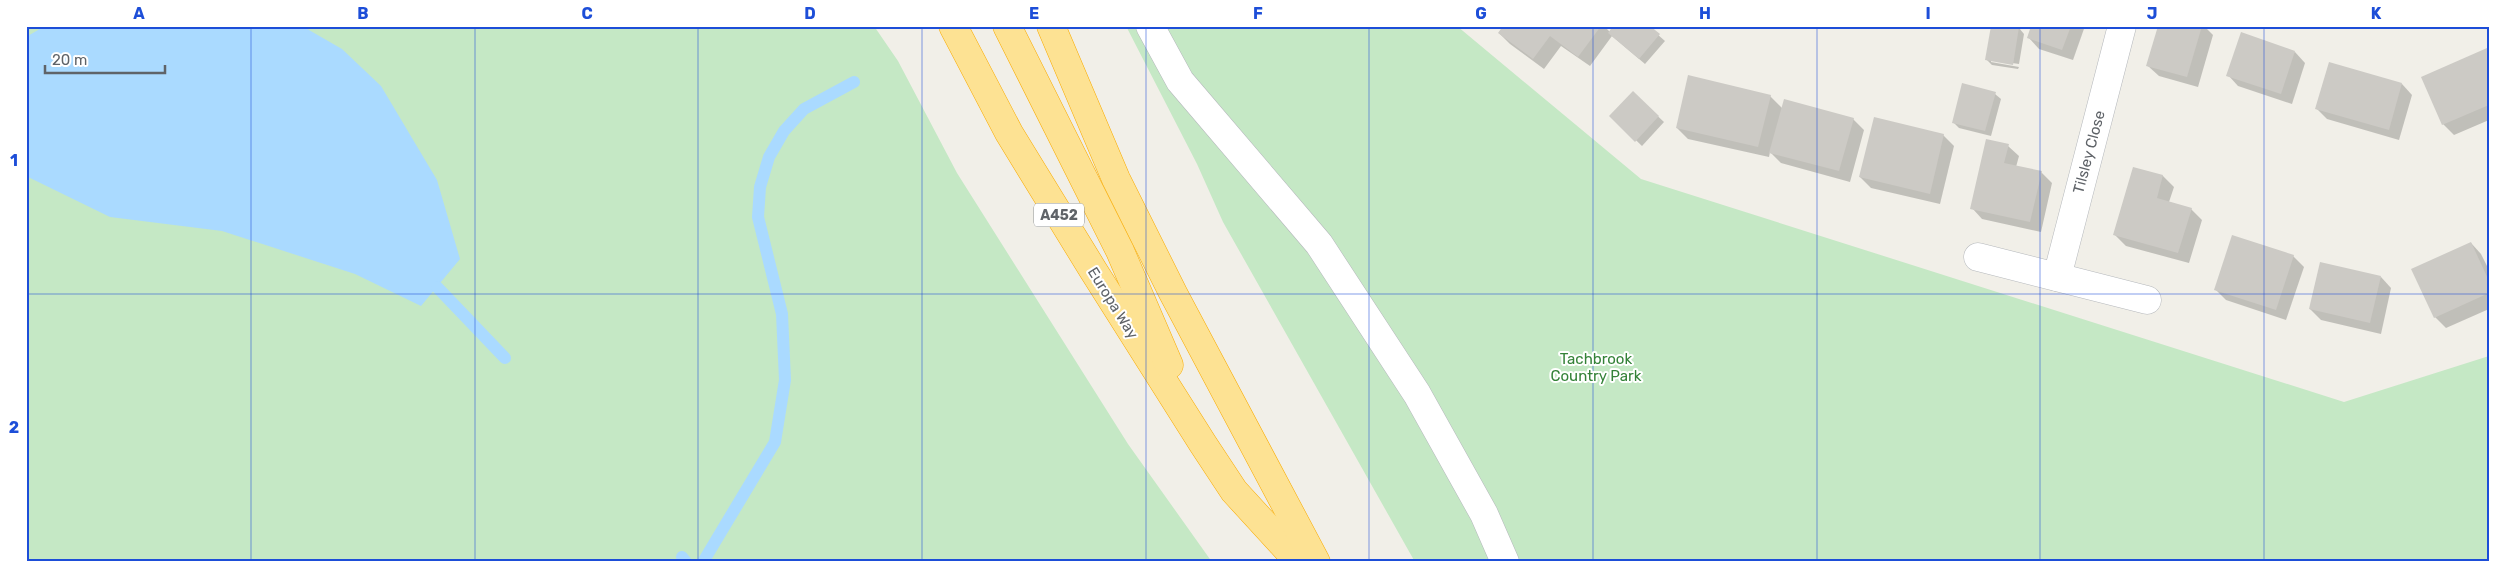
<svg xmlns="http://www.w3.org/2000/svg" width="2515" height="588" viewBox="0 0 2515 588" font-family="Rubik,sans-serif">
<style>
.green{fill:#c5e8c5}
.water{fill:#aadaff}
.shadow{fill:#0003}
.lines{fill:none;stroke-linecap:round;stroke-linejoin:round}
.stream{stroke:#aadaff;stroke-width:12}
.building{fill:#cccac5}
.minor-casing{stroke:#b5b8bc;stroke-width:29}
.highway-casing{stroke:#f9ab00;stroke-width:29}
.minor{stroke:#fff;stroke-width:28}
.highway{stroke:#fde293;stroke-width:28}
.grid{fill:none;stroke:#1d4ed8;stroke-width:1;stroke-opacity:0.55}
.labels{text-anchor:middle;stroke-width:4;stroke-linejoin:round;paint-order:stroke}
.shield{fill:#fff;stroke:#8f9295;stroke-width:1}
.shield-label{font-size:14px;font-weight:bold;fill:#5f6368}
.street-label{font-size:15px;fill:#5f6368;stroke:#fff}
.park-label{font-size:15px;fill:#348238;stroke:#fff}
.neatline{fill:none;stroke:#1d4ed8;stroke-width:2}
.grid-label{font-size:16px;text-anchor:middle;font-weight:bold;fill:#1d4ed8}
</style>
<rect width="100%" height="100%" fill="#f1efe8"/>
<g class="green">
<path d="M26,26H874L898,61L957,173L1128,444L1212,562H26Z"/>
<path d="M1126,26H1457L1641,179L2344,402L2489,356V562H1415L1223,222L1197,164Z"/>
</g>
<path class="water" d="M45,26H302L342,49L381,86L437,180L460,259L421,306L355,274L222,231L110,217L26,176V37Z"/>
<g class="shadow">
<path d="M1504,26H1604L1610,32L1648,26L1665,41L1645,64L1612,36L1590,66L1561,46L1544,69L1510,44L1499,33Z"/>
<path d="M1992,26L2019,28L2024,34L2019,64L1991,60V62L2019,67L2018,69L1992,65L1986,59Z"/>
<path d="M2032,26H2085L2073,60L2039,49L2029,38Z"/>
<path d="M2159,26H2204L2213,35L2198,87L2159,76L2148,66Z"/>
<path d="M2487,49L2489,51V120L2454,135L2443,124Z"/>
<path d="M2295,52L2305,63L2292,104L2238,86L2228,75Z"/>
<path d="M2402,84L2412,95L2399,140L2327,119L2317,109Z"/>
<path d="M1633,93L1664,122L1642,146L1611,116Z"/>
<path d="M1995,94L2001,99L1991,136L1959,128L1953,122Z"/>
<path d="M1770,96L1782,108L1853,119L1864,130L1850,182L1781,163L1770,152L1769,157L1688,139L1677,128Z"/>
<path d="M1943,135L1954,146L1940,204L1871,188L1860,177Z"/>
<path d="M2008,146L2019,156L2016,167L2041,172L2052,183L2041,232L1982,219L1972,208Z"/>
<path d="M2134,168L2163,176L2174,187L2169,202L2191,209L2202,220L2189,263L2126,246L2115,235Z"/>
<path d="M2471,243L2481,254L2489,270V309L2446,328L2435,317Z"/>
<path d="M2293,256L2304,267L2286,320L2226,300L2215,289Z"/>
<path d="M2381,277L2391,288L2381,334L2321,320L2310,309Z"/>
</g>
<g class="lines">
<g class="stream">
<path d="M437,287L505,358"/>
<path d="M682,557L686,562"/>
<path d="M703,562L775,442L785,380L782,314L758,217L760,187L769,157L784,131L804,109L854,82"/>
</g>
</g>
<g class="building">
<path d="M1503,26H1601L1578,57L1550,36L1533,59L1498,33Z"/>
<path d="M1613,26H1650L1660,34L1639,59L1608,33Z"/>
<path d="M1991,26L2019,27L2013,65L1985,60Z"/>
<path d="M2031,26H2071L2062,50L2027,38Z"/>
<path d="M2158,26H2202L2187,77L2146,66Z"/>
<path d="M2241,32L2295,51L2281,94L2226,76Z"/>
<path d="M2487,48L2489,105L2442,125L2421,77Z"/>
<path d="M2329,62L2402,83L2389,130L2315,109Z"/>
<path d="M1688,75L1771,95L1758,147L1676,128Z"/>
<path d="M1962,83L1996,92L1985,131L1952,123Z"/>
<path d="M1633,91L1659,116L1635,142L1609,116Z"/>
<path d="M1784,99L1854,118L1839,171L1769,153Z"/>
<path d="M1874,117L1944,134L1930,194L1859,177Z"/>
<path d="M1986,139L2009,144L2004,163L2042,171L2030,222L1970,209Z"/>
<path d="M2133,167L2163,175L2157,198L2192,208L2178,253L2113,235Z"/>
<path d="M2232,235L2294,255L2276,310L2214,290Z"/>
<path d="M2471,242L2489,281V293L2434,318L2411,269Z"/>
<path d="M2320,262L2381,276L2370,323L2309,309Z"/>
</g>
<g class="lines">
<defs>
<g id="minor">
<path d="M1150,26L1180,81L1319,244L1417,394L1484,514L1505,562"/>
<path d="M1978,257L2147,300"/>
<path d="M2057,277L2122,26"/>
</g>
<g id="highway">
<path d="M953,26L1009,133L1093,270L1203,444L1234,491L1299,562"/>
<path d="M1007,26L1120,251L1169,365"/>
<path d="M1051,26L1116,179L1173,293L1316,562"/>
</g>
</defs>
<use href="#minor" class="minor-casing"/>
<use href="#highway" class="highway-casing"/>
<use href="#minor" class="minor"/>
<use href="#highway" class="highway"/>
</g>
<path class="grid" d="M251,26V562M475,26V562M698,26V562M922,26V562M1146,26V562M1369,26V562M1593,26V562M1817,26V562M2040,26V562M2264,26V562M26,294H2489"/>
<g class="labels">
<rect class="shield" x="1034" y="203.5" width="50" height="23" rx="4"/>
<g class="shield-label">
<text x="1059" y="220">A452</text>
</g>
<g class="street-label">
<text transform="translate(2089 152) rotate(-75)" y="5">Tilsley Close</text>
<text transform="translate(1113 303) rotate(58)" y="5">Europa Way</text>
</g>
<g class="park-label">
<text x="1596" y="364">Tachbrook<tspan x="1596" dy="17">Country Park</tspan></text>
</g>
</g>
<rect width="2515" height="588" fill="none" stroke="#ffffff" stroke-width="55"/>
<path d="M45 65v8h120v-8" fill="none" stroke="#5f6368" stroke-width="2.5"/>
<text x="52" y="65" font-size="15" fill="#5f6368" stroke="#ffffff" stroke-width="4" paint-order="stroke">20 m</text>
<rect x="28" y="28" width="2460" height="532" class="neatline"/>
<g class="grid-label">
<text x="139" y="19">A</text>
<text x="363" y="19">B</text>
<text x="587" y="19">C</text>
<text x="810" y="19">D</text>
<text x="1034" y="19">E</text>
<text x="1258" y="19">F</text>
<text x="1481" y="19">G</text>
<text x="1705" y="19">H</text>
<text x="1928" y="19">I</text>
<text x="2152" y="19">J</text>
<text x="2376" y="19">K</text>
<text x="14" y="166">1</text>
<text x="14" y="433">2</text>
</g>
</svg>
